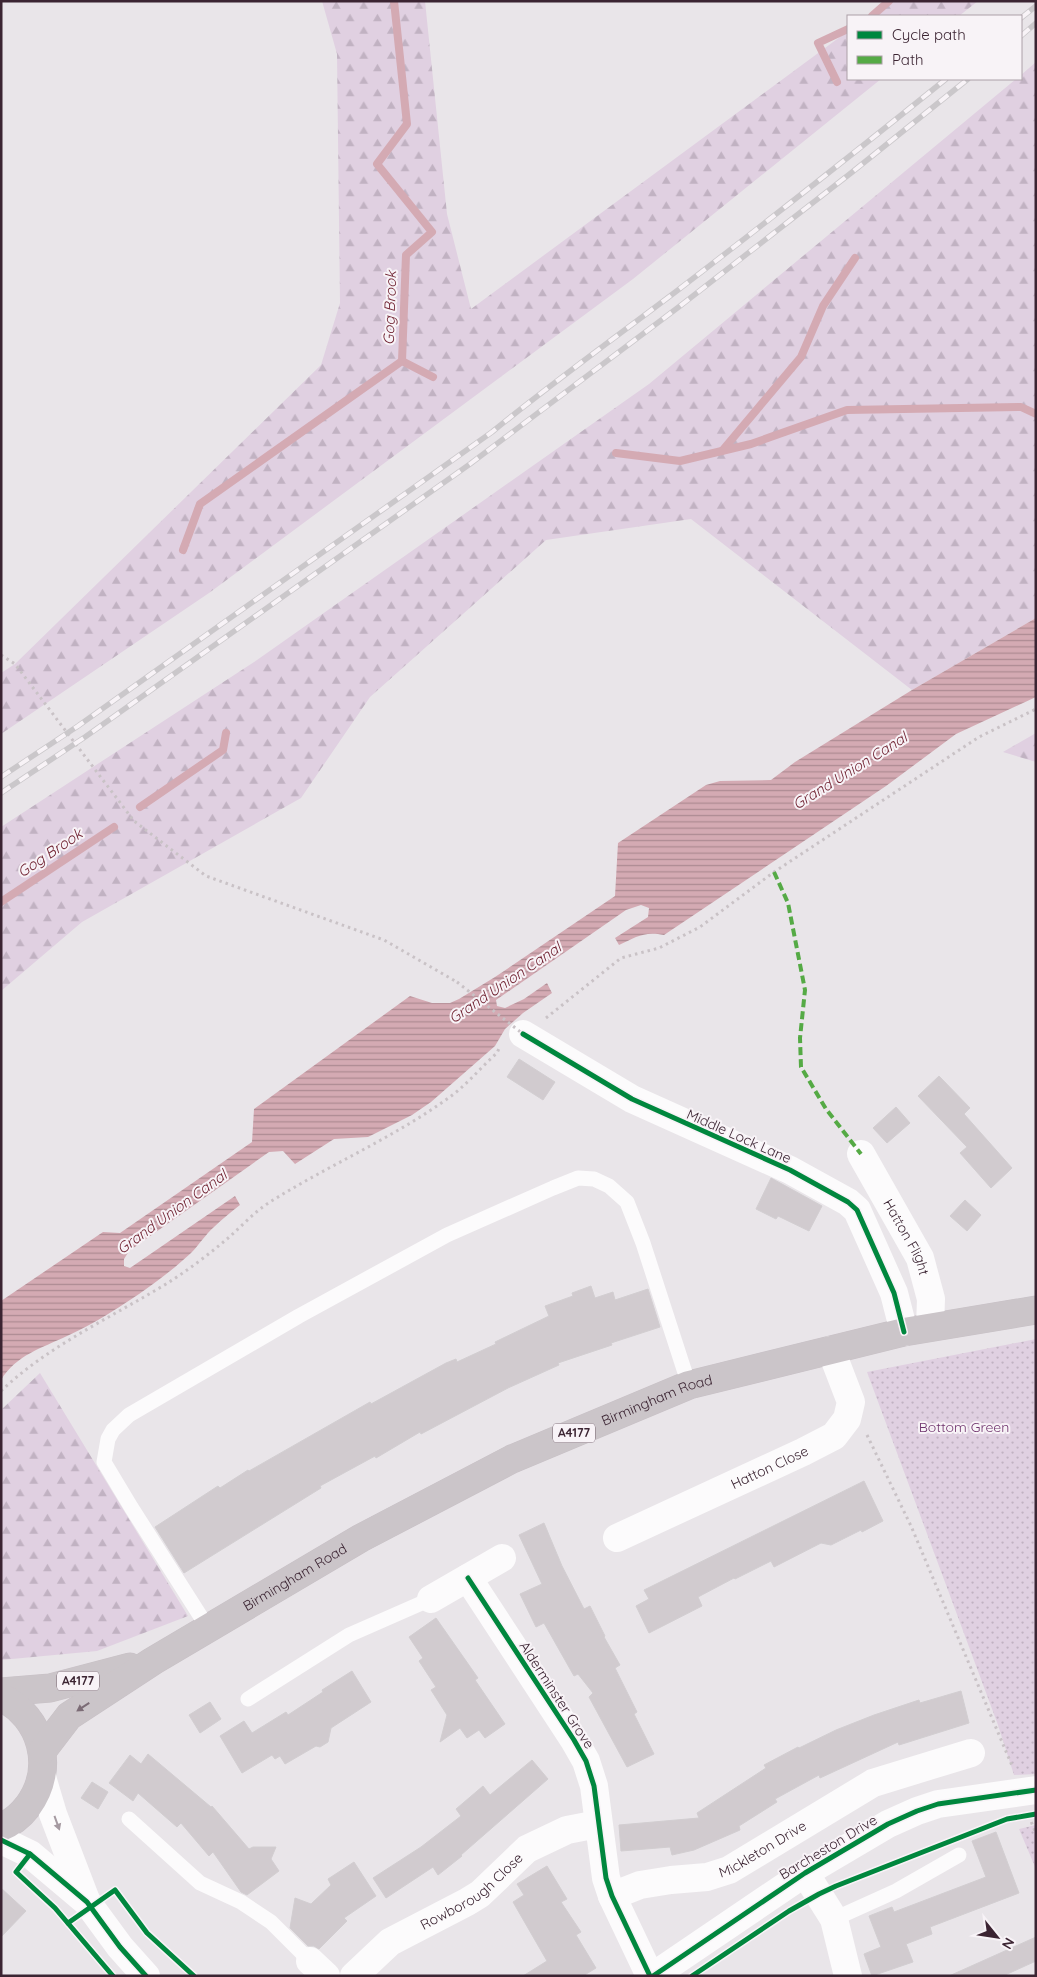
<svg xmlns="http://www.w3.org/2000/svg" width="1037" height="1977" viewBox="0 0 1037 1977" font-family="Quicksand,sans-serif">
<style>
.grass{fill:url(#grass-dots)}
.forest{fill:url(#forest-firs)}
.water{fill:url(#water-rules)}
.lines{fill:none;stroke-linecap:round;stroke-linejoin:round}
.stream{stroke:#d4aab3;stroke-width:8}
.building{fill:#d1cbcf;stroke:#d2ced1}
.trunk-casing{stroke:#c8c1c6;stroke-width:29}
.path{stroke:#c9c2c6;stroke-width:3;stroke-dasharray:2.5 4;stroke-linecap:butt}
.service{stroke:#fcfbfc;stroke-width:15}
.minor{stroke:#fcfbfc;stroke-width:28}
.trunk{stroke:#cbc5c9;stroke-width:28}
.rail-casing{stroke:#cac7ca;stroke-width:5.5}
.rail{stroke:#f8f3f7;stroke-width:4;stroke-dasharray:11;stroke-linecap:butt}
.path-bridge{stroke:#c9c2c6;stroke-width:3;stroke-dasharray:2.5 4;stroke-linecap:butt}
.quiet{stroke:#55aa45;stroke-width:4;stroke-dasharray:8 4;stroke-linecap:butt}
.cycleway-casing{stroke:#f8f3f7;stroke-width:8}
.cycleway{stroke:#00873e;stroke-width:5}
.oneway{fill:#7c6c76}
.oneway2{fill:#a59aa1}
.labels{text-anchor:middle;stroke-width:4;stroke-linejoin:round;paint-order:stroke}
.shield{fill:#f8f3f7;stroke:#74626d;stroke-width:1}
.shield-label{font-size:12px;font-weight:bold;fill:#3b2432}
.street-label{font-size:14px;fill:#3b2432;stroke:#f8f3f7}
.park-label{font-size:14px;fill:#6e326c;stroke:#f8f3f7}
.water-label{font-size:15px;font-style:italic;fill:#712433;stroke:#f8f3f7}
</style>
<defs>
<pattern id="grass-dots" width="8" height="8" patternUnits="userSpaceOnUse" patternTransform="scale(1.25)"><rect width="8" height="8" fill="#e0d0e1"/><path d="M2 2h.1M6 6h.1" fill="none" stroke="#c1b2c2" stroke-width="1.8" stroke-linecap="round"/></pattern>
<pattern id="forest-firs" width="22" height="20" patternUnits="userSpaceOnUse" patternTransform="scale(1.25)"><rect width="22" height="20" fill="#e0d0e1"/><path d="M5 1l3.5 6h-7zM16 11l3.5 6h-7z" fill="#c1b2c2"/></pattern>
<pattern id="water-rules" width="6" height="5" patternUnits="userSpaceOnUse" patternTransform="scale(1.25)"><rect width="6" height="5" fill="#d4aab3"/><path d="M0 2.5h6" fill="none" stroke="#ad8a92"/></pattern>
</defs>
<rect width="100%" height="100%" fill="#e9e5e9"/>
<g class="grass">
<path d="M1036,1339V1774L1014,1775L998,1725L867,1372Z"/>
<path d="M1036,1825V1869L1019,1829Z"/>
</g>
<g class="forest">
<path d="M322,1H425L447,214L471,309L848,31V79H881L633,279L209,593L1,734V673L15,664L321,365L340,303L337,54Z"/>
<path d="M888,1H978L959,16H868Z"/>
<path d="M1036,62V618L912,690L691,519L546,540L370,697L301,798L82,922L1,991V827L257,660L649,384L1016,79H1021V75Z"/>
<path d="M1036,733V762L1003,752Z"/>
<path d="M40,1373L188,1616L97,1651L1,1660V1410Z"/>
</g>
<path class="water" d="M1036,618V697L956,734L886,786L664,935C644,931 636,937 619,945L615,938L648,917L649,908L641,905L626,910L496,1000L497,1006L505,1008L524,999L547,983L552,993L523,1013L505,1029L495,1046L431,1102L412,1115L368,1137L334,1139L295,1164L283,1151L269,1152L129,1251L124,1259V1266L130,1268L235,1196L240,1205C231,1212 222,1219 214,1227C205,1235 199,1245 191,1253C160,1282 105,1319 67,1336C42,1348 16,1355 1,1380V1301L103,1232L120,1233L252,1142L254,1109L410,996L432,1003H450L459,999L495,977L615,896L618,843L706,785L720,781L771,780L795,762L912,690Z"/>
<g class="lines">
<g class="stream">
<path d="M872,16L889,1"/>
<path d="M837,82L818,43L848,29"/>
<path d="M402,361L433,377"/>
<path d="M722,451L801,357L823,306L855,258"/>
<path d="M616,453L680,461L751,444L847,410L1021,407L1036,414"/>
<path d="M183,550L200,504L402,361L406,255L432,232L377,164L407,124L394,1"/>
<path d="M140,807L223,750L226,733"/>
<path d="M1,902L114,827"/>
</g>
</g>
<g class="building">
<path d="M519,1059L555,1082L543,1100L507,1077Z"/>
<path d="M939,1076L970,1108L964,1114L1012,1168L991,1188L960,1153L967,1147L918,1096Z"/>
<path d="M896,1107L910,1123L887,1143L873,1128Z"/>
<path d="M771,1178L822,1206L809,1231L778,1216L776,1219L756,1209Z"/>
<path d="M965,1200L981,1215L967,1231L950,1216Z"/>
<path d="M591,1286L595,1298L613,1292L615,1300L648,1289L660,1327L611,1343L612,1345L558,1363L559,1365L508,1388L421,1434L420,1432L376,1458L375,1456L320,1486L321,1488L184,1573L155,1527L218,1486L220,1488L248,1470L249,1471L370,1402L371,1404L446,1363L456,1359L457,1362L496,1344L495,1342L549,1316L545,1306L573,1296L572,1293Z"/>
<path d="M864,1481L883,1521L862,1532L861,1530L831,1545L821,1543L774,1567L771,1561L735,1579L734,1578L698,1597L702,1606L649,1633L636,1606L649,1599L644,1590Z"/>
<path d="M544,1523L562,1566L584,1609L590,1606L605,1636L604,1637L620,1665L615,1668L637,1712L634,1714L654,1754L627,1767L589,1697L593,1693L578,1674L574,1676L544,1623L536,1627L520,1594L542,1584L519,1535Z"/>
<path d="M436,1618L478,1678L475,1680L505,1724L485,1738L479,1730L467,1738L460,1728L440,1742L447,1715L431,1690L436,1687L419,1661L423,1658L409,1637Z"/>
<path d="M352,1671L371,1702L331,1728L328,1742L320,1747L316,1746L285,1764L280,1756L275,1759L272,1755L242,1773L220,1736L244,1721L252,1733L286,1712L288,1715L323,1692L322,1690Z"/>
<path d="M961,1691L969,1723L899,1745L898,1742L820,1778L819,1775L775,1799L777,1802L739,1826L740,1830L694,1850L672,1855L670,1847L621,1851L619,1825L699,1818L697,1813L766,1768L764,1765L798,1747L799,1748L836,1730L874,1715L919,1700L920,1703Z"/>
<path d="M210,1702L221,1719L200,1733L189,1715Z"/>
<path d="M148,1754L211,1807L212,1806L249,1849L253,1847H276L271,1859L279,1871L247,1895L241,1892L213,1852L209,1856L181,1823L177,1827L138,1793L133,1801L109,1783L130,1755L141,1764Z"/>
<path d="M532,1760L548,1779L461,1855L462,1856L438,1875L433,1867L386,1898L373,1878L421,1847L461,1816L456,1809L483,1786L490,1795Z"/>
<path d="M92,1782L108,1792L98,1809L81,1798Z"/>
<path d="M996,1832L1019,1893L930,1927L932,1934L906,1944L913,1962L872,1976L864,1954L881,1947L869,1916L892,1907L894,1912L986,1877L972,1841Z"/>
<path d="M354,1862L376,1896L344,1918L347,1921L319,1949L314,1946H308L290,1928L295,1898L311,1904L331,1885L328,1879Z"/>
<path d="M547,1866L567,1899L561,1902L581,1932L576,1935L596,1968L583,1976H523L547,1961L513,1902L524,1895L517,1884Z"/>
<path d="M1,1888L26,1911L1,1937Z"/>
<path d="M1036,1937V1961L1003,1976H949Z"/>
</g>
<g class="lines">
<defs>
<g id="trunk">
<path d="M1,1692L50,1688L130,1667"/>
<path d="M1,1697C42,1717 56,1768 28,1806C21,1815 12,1823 1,1827"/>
<path id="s5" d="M43,1750L69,1716L153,1661L361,1538L512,1459L689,1385L904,1332L1036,1310"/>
</g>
</defs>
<use href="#trunk" class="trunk-casing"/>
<g class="path">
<path d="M1,655L15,664L134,821L206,876L384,940L457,982"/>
<path d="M546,1018L621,958L659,948L700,927L774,872L979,737L1036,709"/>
<path d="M1,1391C48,1346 110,1318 166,1284C187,1271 208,1255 227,1239C241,1227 254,1212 270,1202C327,1166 391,1139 447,1099C465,1087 480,1068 497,1053L500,1046"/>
<path d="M867,1435L911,1526L1013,1768"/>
<path d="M1029,1816L1036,1834"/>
</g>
<g class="service">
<path d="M208,1628L131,1507L104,1462L108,1439L113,1430L129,1415L299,1316L447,1235L553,1188L578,1178L594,1179L609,1186L627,1202L643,1243L689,1385"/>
<path d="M248,1699L349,1635L431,1599"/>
<path d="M129,1819L200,1883L241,1902L271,1922L310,1961"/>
<path d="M834,1919L896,1891L959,1855"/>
</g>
<g class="minor">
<path d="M523,1034L632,1099L790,1170L848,1202L857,1210L894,1293L904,1332"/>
<path id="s1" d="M861,1154L920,1258L931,1299L930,1327"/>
<path id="s2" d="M617,1538L803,1452L834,1436L847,1419L851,1402L831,1350"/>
<path d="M468,1578L574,1740L586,1761L594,1786L606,1878L612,1896L650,1976"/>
<path d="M431,1599L502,1558"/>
<path d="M42,1777L53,1814L86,1900"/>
<path d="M1,1840L30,1854L87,1902L120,1947L146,1976"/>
<path d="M805,1873L834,1919L848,1976"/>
<path id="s3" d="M612,1896L640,1885L671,1880L707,1877L729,1870L873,1783L971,1753"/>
<path d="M310,1961L326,1976"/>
<path id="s4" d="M354,1976L390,1942L467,1902L480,1894L527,1849L567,1830L598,1824"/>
<path d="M653,1976L805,1873L888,1824L917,1811L938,1804L1036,1790"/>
</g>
<use href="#trunk" class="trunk"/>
<defs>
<g id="rail">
<path d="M1021,18L1036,6"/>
<path d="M1021,36L1036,23"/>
<path d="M1,777L78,726L492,432C552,383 616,337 678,290C768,221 858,150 946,79"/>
<path d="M1,793L85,737L470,464L680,306L851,173L968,79"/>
</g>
</defs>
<use href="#rail" class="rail-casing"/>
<use href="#rail" class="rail"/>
<path class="path-bridge" d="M457,982L523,1034"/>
<path class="quiet" d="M774,872L788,903L805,990L800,1038L801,1067L826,1109L861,1154"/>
<defs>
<g id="cycleway">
<path d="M523,1034L632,1099L790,1170L848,1202L857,1210L894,1293L904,1332"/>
<path d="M468,1578L574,1740L586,1761L594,1786L606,1878L612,1896L650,1976"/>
<path d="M1,1840L30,1854L87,1902L120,1947L146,1976"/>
<path d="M30,1854L16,1872L55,1908L113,1976"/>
<path d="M68,1923L115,1890L147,1933L194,1976"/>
<path d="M653,1976L805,1873L888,1824L917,1811L938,1804L1036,1790"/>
<path d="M692,1976L789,1911L819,1894L836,1886L1007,1819L1036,1814"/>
</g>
</defs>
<use href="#cycleway" class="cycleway-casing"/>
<use href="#cycleway" class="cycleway"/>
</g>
<defs><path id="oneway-solid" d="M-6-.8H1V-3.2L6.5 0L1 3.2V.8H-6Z" transform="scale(1.25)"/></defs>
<use class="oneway" href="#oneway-solid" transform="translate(83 1707) rotate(147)"/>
<use class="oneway2" href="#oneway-solid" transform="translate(57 1823) rotate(70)"/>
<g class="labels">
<g class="shield">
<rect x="553" y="1423.5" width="42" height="19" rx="4"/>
<rect x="57" y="1671.5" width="42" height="19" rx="4"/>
</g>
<g class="shield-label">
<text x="574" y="1437">A4177</text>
<text x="78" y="1685">A4177</text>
</g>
<g class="street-label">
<text transform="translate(739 1136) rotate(24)" y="5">Middle Lock Lane</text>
<text dy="5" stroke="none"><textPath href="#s1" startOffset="95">Hatton Flight</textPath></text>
<text dy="5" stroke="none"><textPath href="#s5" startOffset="712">Birmingham Road</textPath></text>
<text dy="5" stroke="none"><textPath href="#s2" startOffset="168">Hatton Close</textPath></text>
<text dy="5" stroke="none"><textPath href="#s5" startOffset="308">Birmingham Road</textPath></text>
<text transform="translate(557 1695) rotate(57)" y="5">Alderminster Grove</text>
<text transform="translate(828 1847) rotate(-31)" y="5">Barcheston Drive</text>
<text dy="5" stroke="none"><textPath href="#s3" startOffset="160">Mickleton Drive</textPath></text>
<text dy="5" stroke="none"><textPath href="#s4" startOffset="146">Rowborough Close</textPath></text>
</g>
<g class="park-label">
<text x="964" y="1432">Bottom Green</text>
</g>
<g class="water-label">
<text transform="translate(390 308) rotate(-88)" y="5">Gog Brook</text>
<text transform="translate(850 771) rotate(-32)" y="5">Grand Union Canal</text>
<text transform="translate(50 853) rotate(-34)" y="5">Gog Brook</text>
<text transform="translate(505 983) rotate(-34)" y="5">Grand Union Canal</text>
<text transform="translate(172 1212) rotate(-36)" y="5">Grand Union Canal</text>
</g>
</g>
<rect width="1037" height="1977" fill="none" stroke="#3b2432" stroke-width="5"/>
<rect x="847" y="15" width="175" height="65" fill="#f8f3f7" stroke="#aca0a8"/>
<rect x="857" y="31" width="25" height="8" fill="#00873e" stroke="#aca0a8"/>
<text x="892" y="40" font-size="15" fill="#3b2432">Cycle path</text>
<rect x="857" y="56" width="25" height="8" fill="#55aa45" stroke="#aca0a8"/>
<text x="892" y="65" font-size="15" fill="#3b2432">Path</text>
<g transform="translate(997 1937) rotate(120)" stroke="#f8f3f7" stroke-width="4" paint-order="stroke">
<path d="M0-4L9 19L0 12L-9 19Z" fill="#3b2432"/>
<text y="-8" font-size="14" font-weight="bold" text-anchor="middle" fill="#3b2432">N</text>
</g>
</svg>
